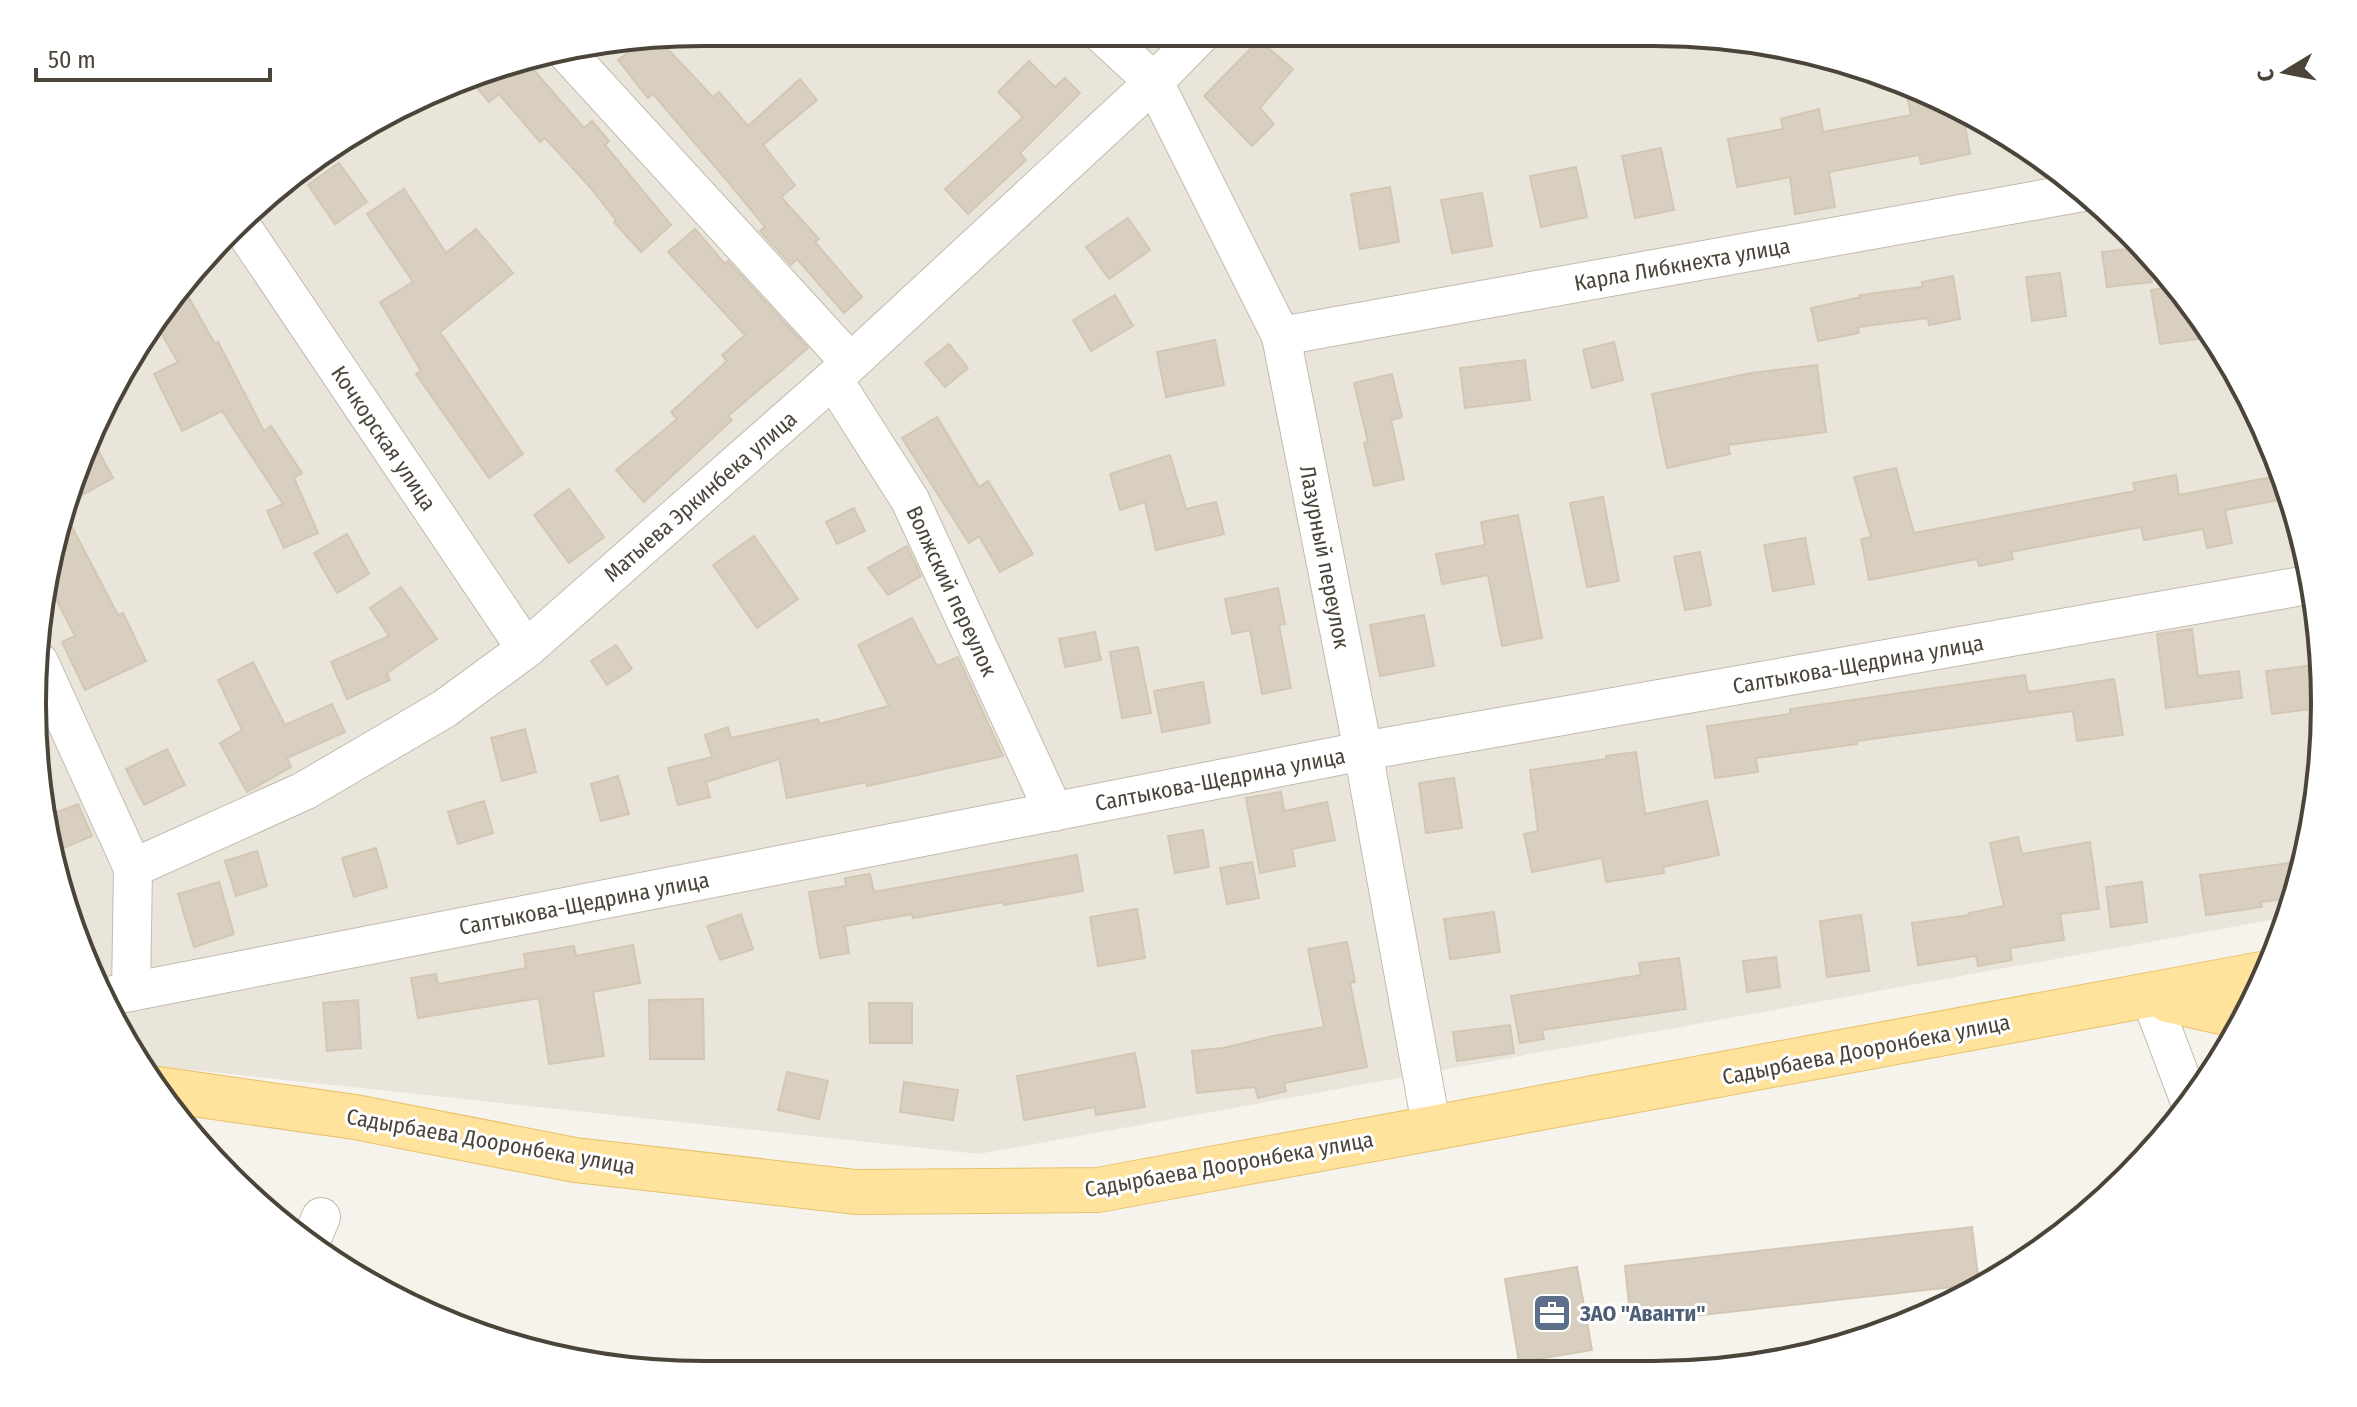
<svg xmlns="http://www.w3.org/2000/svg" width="2357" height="1407" viewBox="0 0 2357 1407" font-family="'Fira Sans Condensed',sans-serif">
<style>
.residential{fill:#eae5da}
.building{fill:#d8cfc1;stroke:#d3c7b4;stroke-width:2}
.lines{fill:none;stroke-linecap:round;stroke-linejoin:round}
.minor-casing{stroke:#c2bbae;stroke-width:40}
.major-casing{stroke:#e6c16a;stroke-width:46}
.minor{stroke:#fff;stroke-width:38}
.major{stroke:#ffe39c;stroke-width:44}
.labels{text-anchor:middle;stroke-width:6;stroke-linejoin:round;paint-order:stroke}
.street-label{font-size:22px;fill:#4b4439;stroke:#fff}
.service-label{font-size:22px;font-weight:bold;fill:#4e5e75;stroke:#fff;text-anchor:start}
.rim{fill:none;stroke:#4b4439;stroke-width:4}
</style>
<rect width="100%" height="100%" fill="#f6f3ec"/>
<path class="residential" d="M704,32L1698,33L1870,68L2027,145L2129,229L2212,331L2274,447L2312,573L2325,704L2312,835L2287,917L979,1154L146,1065L67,919L32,703L67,488L145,330L295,171L488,67Z"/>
<g class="building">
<path d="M658,39L713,97L719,92L748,126L800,79L817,100L763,145L795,185L781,197L819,239L815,242L862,297L844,313L797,259L791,265L760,231L765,227L729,183L653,94L648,98L618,60L643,42Z"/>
<path d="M1259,40L1293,69L1260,108L1274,124L1252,146L1204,96Z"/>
<path d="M526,61L584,128L592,121L609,141L605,145L671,225L641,252L614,222L616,220L589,186L545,138L540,142L499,94L489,102L469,78L488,68Z"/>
<path d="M1029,61L1055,87L1065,78L1080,93L1020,153L1026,160L968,214L945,189L1023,117L998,92Z"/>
<path d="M1905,85L1963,114L1970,154L1921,164L1919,155L1829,172L1835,207L1795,214L1790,177L1737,187L1728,139L1783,129L1781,119L1819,109L1823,132L1911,115Z"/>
<path d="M1661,148L1674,210L1635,218L1622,156Z"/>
<path d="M339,163L367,202L335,224L308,185Z"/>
<path d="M1576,167L1587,217L1541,227L1530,176Z"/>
<path d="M1390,187L1399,242L1360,249L1351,194Z"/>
<path d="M404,189L446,253L476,229L513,273L440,332L523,454L489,478L416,374L421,371L380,302L413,282L367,214Z"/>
<path d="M1482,193L1492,246L1452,253L1441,200Z"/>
<path d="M1128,218L1150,250L1109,279L1086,247Z"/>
<path d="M695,229L725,264L728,261L808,348L728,416L732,420L644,502L616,470L677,419L671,412L727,361L722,355L745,335L668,252Z"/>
<path d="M2143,247L2148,253L2152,282L2107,287L2102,252Z"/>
<path d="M2060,273L2066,316L2032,321L2026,277Z"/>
<path d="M1953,276L1960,319L1929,325L1928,318L1858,327L1859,333L1818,341L1811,308L1861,297L1860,295L1922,287V282Z"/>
<path d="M2176,286L2193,308L2198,339L2160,344L2151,290Z"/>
<path d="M184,289L215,344L218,342L264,431L271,426L302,473L294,478L318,533L284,548L267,511L283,504L222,411L182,431L154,374L178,362L154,321Z"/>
<path d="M1115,295L1133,326L1091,351L1073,320Z"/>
<path d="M1215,340L1224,385L1166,397L1157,352Z"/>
<path d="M1614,342L1623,380L1592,388L1583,350Z"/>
<path d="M949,344L968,368L945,387L925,363Z"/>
<path d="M1525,360L1530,400L1465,408L1460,368Z"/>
<path d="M1817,365L1826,432L1728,445L1730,454L1667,468L1652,394L1751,373Z"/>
<path d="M1392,374L1402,417L1391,420L1404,479L1374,486L1364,443L1368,442L1354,383Z"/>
<path d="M937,417L979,487L988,481L1033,554L1000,572L979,536L969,543L902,438Z"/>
<path d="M92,439L113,478L65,504L68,488Z"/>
<path d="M1170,455L1186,509L1216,502L1224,534L1156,550L1145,502L1120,510L1110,474Z"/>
<path d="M1896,468L1914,533L2135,491L2133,483L2176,475L2179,495L2283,475L2290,498L2225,510L2232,543L2207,548L2203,529L2144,540L2141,527L2011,552L2013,559L1979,566L1977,559L1869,580L1861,539L1871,537L1854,477Z"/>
<path d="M569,489L604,537L569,563L534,515Z"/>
<path d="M1603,497L1619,581L1587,587L1570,503Z"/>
<path d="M854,508L865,531L837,544L826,522Z"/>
<path d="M64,512L118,615L123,613L146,661L85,690L62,642L75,636L51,589Z"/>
<path d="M1518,515L1542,638L1502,646L1488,575L1442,584L1436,554L1485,545L1481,522Z"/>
<path d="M347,534L369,574L337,593L314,553Z"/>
<path d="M754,536L798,599L757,628L713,565Z"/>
<path d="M1805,538L1814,584L1773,591L1764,545Z"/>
<path d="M907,546L921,576L888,595L868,568Z"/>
<path d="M1700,552L1711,605L1685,610L1674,557Z"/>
<path d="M401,587L437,639L387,673L390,680L347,699L331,662L389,636L370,608Z"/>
<path d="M1278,588L1285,624L1279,625L1291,688L1262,694L1250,630L1232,634L1225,599Z"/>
<path d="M1424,615L1434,666L1380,676L1370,625Z"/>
<path d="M912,618L937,666L958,657L1003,756L867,786L866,782L787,798L779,759L706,782L710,797L678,805L668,768L712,757L705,735L728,727L731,738L818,719L819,724L889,706L858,645Z"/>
<path d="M2192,629L2198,676L2239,671L2242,698L2166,708L2157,634Z"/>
<path d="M1095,632L1101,660L1065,667L1059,639Z"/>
<path d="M616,645L632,669L607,685L591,661Z"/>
<path d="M1138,647L1151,713L1122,718L1110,652Z"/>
<path d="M253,662L285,725L332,704L345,732L287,758L291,767L247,792L220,743L242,730L218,680Z"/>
<path d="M2313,665L2319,708L2272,714L2266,671Z"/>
<path d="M2025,675L2028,692L2114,679L2123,735L2077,741L2073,711L1857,741V744L1756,758L1758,772L1715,778L1707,726L1790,714V709Z"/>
<path d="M1203,682L1210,723L1162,732L1154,691Z"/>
<path d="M525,729L536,772L502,781L491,738Z"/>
<path d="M167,749L185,785L144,805L126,769Z"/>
<path d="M1636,752L1645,814L1707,801L1719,855L1663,867L1664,873L1606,882L1602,858L1532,872L1524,834L1538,831L1530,770L1606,759V756Z"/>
<path d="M618,776L629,814L601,821L591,784Z"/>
<path d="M1454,778L1462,828L1426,833L1419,783Z"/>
<path d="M1281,792L1284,811L1327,802L1335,840L1292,849L1295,866L1260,873L1246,798Z"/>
<path d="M484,801L493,833L458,844L448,812Z"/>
<path d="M78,804L92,836L56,851L50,815Z"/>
<path d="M1203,830L1209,867L1175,873L1168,836Z"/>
<path d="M2018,837L2022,854L2090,842L2099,909L2060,914L2064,940L2010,948L2012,960L1978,966L1976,956L1918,965L1912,923L1969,915V913L2004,906L1990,843Z"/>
<path d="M376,848L387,887L354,897L342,858Z"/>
<path d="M257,851L267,886L236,896L225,861Z"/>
<path d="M1077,855L1083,891L1004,905L1003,902L913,918L912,914L845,926L849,953L820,958L809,892L846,886L845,878L870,874L874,892Z"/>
<path d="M2304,861L2293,898L2261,902L2262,907L2206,915L2200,875Z"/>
<path d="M1252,862L1259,898L1227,904L1220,868Z"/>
<path d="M219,882L234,934L194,947L178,894Z"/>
<path d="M2142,882L2147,922L2111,927L2106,887Z"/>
<path d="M1137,909L1145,958L1098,966L1090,917Z"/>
<path d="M1494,912L1500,952L1450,959L1444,919Z"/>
<path d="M741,914L753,949L720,960L707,926Z"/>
<path d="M1861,915L1869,971L1827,977L1820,921Z"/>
<path d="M1347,942L1355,982L1350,983L1367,1067L1284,1083L1286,1091L1258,1098L1255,1087L1197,1093L1192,1051L1223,1048L1273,1036L1324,1027L1308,949Z"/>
<path d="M633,945L640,983L593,992L604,1056L549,1064L539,998L418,1018L411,978L436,974L438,984L526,968L524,954L574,946L576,956Z"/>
<path d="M1776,957L1780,987L1747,992L1743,961Z"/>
<path d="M1679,958L1686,1009L1542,1030L1544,1039L1520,1043L1511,996L1641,975L1639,963Z"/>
<path d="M703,999L704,1059H650L649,1000Z"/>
<path d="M358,1000L361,1048L327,1051L323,1003Z"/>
<path d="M869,1003H912V1043H870Z"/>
<path d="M1510,1025L1514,1053L1457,1061L1453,1032Z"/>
<path d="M1135,1053L1145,1107L1096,1115L1095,1107L1024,1120L1017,1076Z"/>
<path d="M787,1072L828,1081L819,1119L778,1110Z"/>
<path d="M904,1082L958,1090L953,1120L900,1112Z"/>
<path d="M1972,1227L1979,1284L1631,1323L1625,1266Z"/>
<path d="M1577,1267L1592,1350L1519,1362L1505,1279Z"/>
</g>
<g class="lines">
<defs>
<g id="minor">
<path d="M1101,33L1154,82L1281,336L1363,751L1432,1130"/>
<path d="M568,54L850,362"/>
<path d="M242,227L526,649"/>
<path d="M1281,336L2083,192"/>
<path d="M833,379L910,500L1054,812"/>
<path d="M39,662L133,868L131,992"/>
<path d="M133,868L304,791L444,709L526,649L833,379L1154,82L1202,33"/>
<path d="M109,996L1363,751L2313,584"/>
<path d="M2150,996L2190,1102"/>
<path d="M310,1243L321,1217"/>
</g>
<g id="major">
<path d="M2168,1000L2244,1017"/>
<path d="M158,1089L355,1117L575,1160L856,1192L1098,1190L2267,973"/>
</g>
</defs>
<use href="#minor" class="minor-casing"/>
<use href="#major" class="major-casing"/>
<use href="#minor" class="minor"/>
<use href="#major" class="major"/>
</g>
<defs>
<symbol id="office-square" viewBox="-11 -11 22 22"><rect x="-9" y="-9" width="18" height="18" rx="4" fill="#5c6f8a" stroke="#fff"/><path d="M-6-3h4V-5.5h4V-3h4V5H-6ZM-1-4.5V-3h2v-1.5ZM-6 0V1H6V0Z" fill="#fff"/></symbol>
</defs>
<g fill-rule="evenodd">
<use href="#office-square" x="1530" y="1291" width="44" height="44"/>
</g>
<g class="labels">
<g class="street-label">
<text transform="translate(1682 264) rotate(-10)" y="8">Карла Либкнехта улица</text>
<text transform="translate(384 438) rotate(56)" y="8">Кочкорская улица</text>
<text transform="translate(700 496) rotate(-41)" y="8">Матыева Эркинбека улица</text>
<text transform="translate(1325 557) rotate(79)" y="8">Лазурный переулок</text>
<text transform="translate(952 591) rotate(65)" y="8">Волжский переулок</text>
<text transform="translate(1858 664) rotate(-10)" y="8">Салтыкова-Щедрина улица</text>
<text transform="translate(1220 779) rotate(-11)" y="8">Салтыкова-Щедрина улица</text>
<text transform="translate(584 903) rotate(-11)" y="8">Салтыкова-Щедрина улица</text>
<text transform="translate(1866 1049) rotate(-11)" y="8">Садырбаева Дооронбека улица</text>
<text transform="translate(491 1141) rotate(10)" y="8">Садырбаева Дооронбека улица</text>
<text transform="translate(1229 1164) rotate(-10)" y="8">Садырбаева Дооронбека улица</text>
</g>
<g class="service-label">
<text x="1580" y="1321">ЗАО "Аванти"</text>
</g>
</g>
<path d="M0 0H2357V1407H0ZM703 46H1654A657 657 0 0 1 2311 703V704A657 657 0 0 1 1654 1361H703A657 657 0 0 1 46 704V703A657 657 0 0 1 703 46Z" fill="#fff" fill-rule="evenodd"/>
<path class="rim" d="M703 46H1654A657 657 0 0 1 2311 703V704A657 657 0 0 1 1654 1361H703A657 657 0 0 1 46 704V703A657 657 0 0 1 703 46Z"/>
<g transform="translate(2285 72) rotate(260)" stroke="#ffffff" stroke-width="6" paint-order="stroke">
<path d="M0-6L14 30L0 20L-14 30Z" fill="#4b4439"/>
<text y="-12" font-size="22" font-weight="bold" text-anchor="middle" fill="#4b4439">С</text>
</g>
<path d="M36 68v12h234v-12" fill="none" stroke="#4b4439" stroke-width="4"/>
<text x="48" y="68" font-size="24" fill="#4b4439" stroke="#ffffff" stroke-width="6" paint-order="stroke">50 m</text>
</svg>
